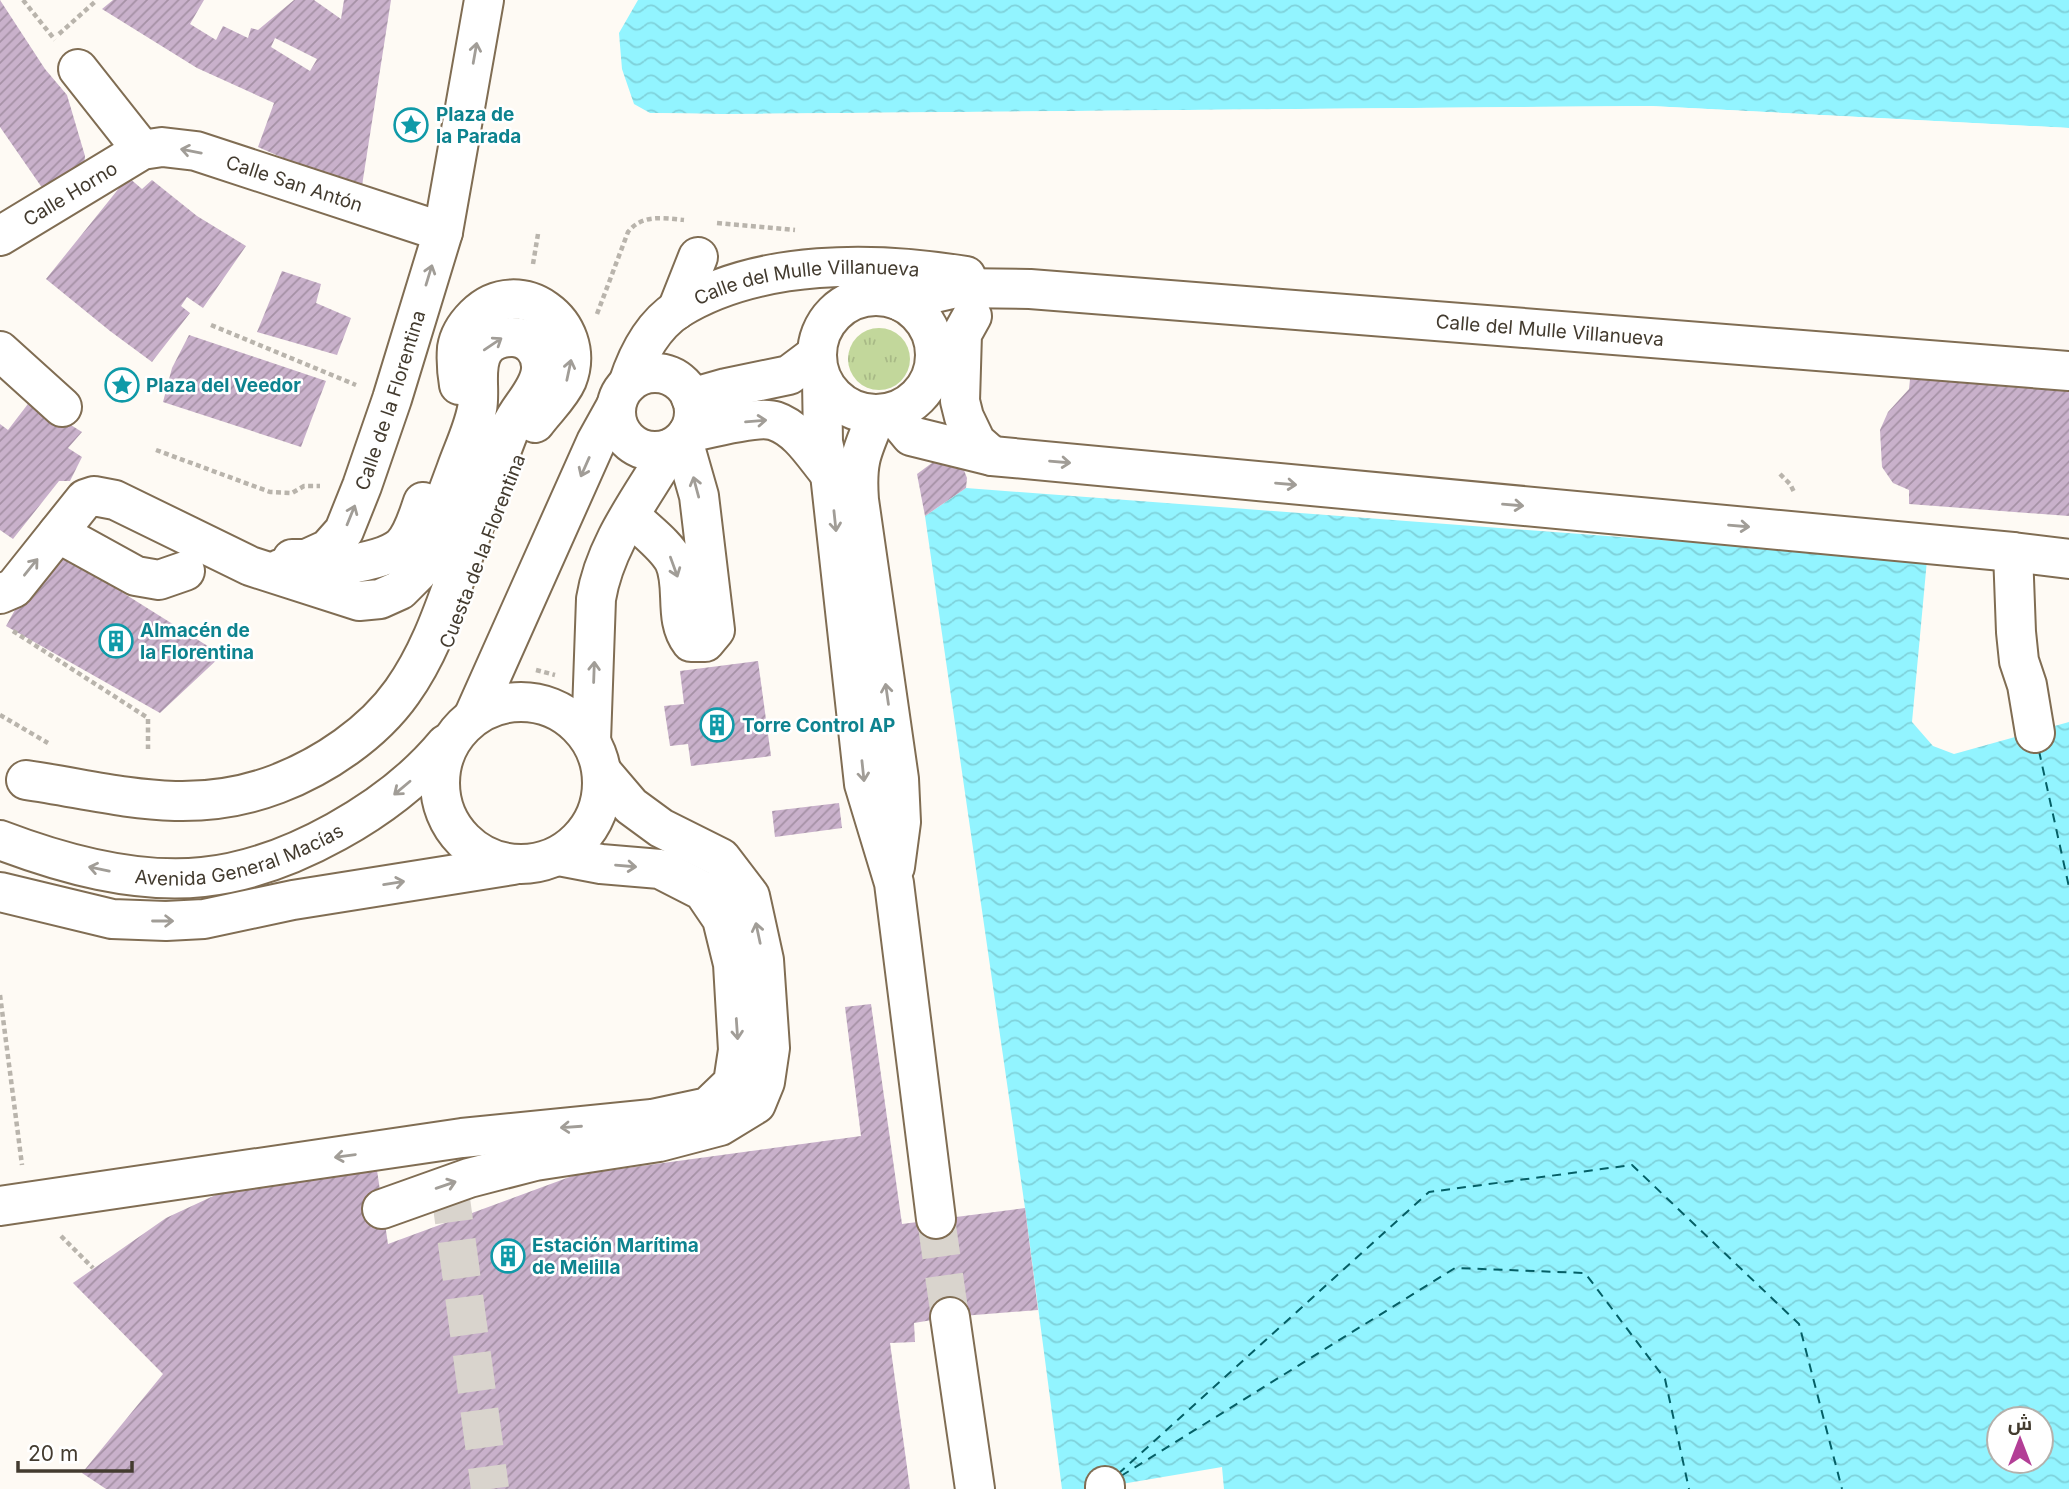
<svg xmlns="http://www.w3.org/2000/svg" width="2069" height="1489" viewBox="0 0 2069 1489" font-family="Inter,Cairo,sans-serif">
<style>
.grass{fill:url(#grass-tufts)}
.water{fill:url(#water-waves);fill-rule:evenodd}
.pier{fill:#fefaf4}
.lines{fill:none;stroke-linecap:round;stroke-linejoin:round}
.ferry{stroke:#055f66;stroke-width:2;stroke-dasharray:9 7;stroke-linecap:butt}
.building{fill:url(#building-hatch);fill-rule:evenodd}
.minor-tunnel{stroke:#d9d4cd;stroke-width:38;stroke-dasharray:38 19;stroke-linecap:butt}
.minor-casing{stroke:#806d53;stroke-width:42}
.path{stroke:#b9b4ac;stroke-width:4.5;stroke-dasharray:5 3.5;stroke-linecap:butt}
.minor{stroke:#fff;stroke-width:38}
.oneway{stroke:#a19d97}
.labels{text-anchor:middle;stroke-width:5;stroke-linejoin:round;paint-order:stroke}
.culture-label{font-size:19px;font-weight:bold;fill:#0d838f;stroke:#fff;text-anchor:start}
.street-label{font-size:19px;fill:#433b2f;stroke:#fff}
</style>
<defs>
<pattern id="grass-tufts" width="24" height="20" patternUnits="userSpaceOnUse" patternTransform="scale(1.75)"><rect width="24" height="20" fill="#c2d79b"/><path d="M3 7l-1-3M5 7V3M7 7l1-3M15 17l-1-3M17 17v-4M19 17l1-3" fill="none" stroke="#a8b986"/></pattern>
<pattern id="water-waves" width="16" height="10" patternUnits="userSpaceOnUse" patternTransform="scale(1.75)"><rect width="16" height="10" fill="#92f4ff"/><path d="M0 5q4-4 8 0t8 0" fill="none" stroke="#7fd2db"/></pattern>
<pattern id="building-hatch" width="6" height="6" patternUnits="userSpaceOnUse" patternTransform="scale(1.75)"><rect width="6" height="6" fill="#c9b1cb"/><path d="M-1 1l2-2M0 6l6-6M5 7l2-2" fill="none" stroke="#a591a5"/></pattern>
</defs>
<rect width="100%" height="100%" fill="#fefaf4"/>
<circle class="grass" cx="879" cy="359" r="31"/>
<g class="water">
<path d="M638,0H2069V128L1650,106L721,114L650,113L634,104L622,69L619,33Z"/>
<path d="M966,488L1927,560L1912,722L1933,746L1954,754L2069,722V1489H1224L1222,1467L1092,1489H1062L1025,1208L925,516ZM1999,1419H2041V1461H1999Z"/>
</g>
<path class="pier" d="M1650,106L2069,128V131L1649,109L721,118L650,117V113L721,114Z"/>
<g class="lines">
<g class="ferry">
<path d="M2039,751L2069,887"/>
<path d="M1118,1474L1429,1192L1632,1165L1799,1324L1842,1489"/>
<path d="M1121,1476L1455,1268L1585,1273L1665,1379L1689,1489"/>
</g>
</g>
<g class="building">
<path d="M0,0L45,69L67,95L85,156L84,168L45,192L0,127Z"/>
<path d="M113,0H204L190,24L216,40L223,26L248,38L251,28L258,30L294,0H314L341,19L344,0H391L361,192L258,147L274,103L197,68L102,9ZM275,38L317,59L310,71L271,47Z"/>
<path d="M128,177L142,189L152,180L197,216L246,246L203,308L187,297L181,306L190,313L152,362L110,331L46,279Z"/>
<path d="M282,271L321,284L316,303L351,318L337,355L257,332Z"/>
<path d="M189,335L326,381L301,447L163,402L172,368Z"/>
<path d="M1911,370L2069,383V516L1909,504V490L1893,483L1882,467L1880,430L1888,412L1909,389Z"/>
<path d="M31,400L82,432L68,448L82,457L70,481H59L13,539L0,530V424L8,430Z"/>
<path d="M936,460L962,465L967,478L966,488L925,516L917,474Z"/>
<path d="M50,547L222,655L160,713L6,626Z"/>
<path d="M758,661L771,756L691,766L688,744L670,746L664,706L684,704L680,671Z"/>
<path d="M839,803L842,828L775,837L772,811Z"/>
<path d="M871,1004L902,1224L1025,1208L1038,1310L950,1317L914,1323L915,1342L890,1343L910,1489H106L82,1473L163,1374L73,1283L166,1218L222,1192L375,1157L388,1244L575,1175L861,1136L845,1007Z"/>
</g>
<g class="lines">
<g class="minor-tunnel">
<path d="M449,1184L490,1489"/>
<path d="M936,1219L950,1317"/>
</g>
<defs>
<g id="minor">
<path d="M78,69L142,150"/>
<path id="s1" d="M0,236L142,150L162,147L196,151L443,232"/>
<circle cx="876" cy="355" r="59"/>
<path id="s2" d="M900,301L956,288L1030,289L2069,371"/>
<path d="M677,310L698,257"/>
<path d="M972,316L962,334L960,401L964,417L976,442L992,456"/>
<path d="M0,351L62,407"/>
<circle cx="655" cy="412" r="39"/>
<path d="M822,380L823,442L830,474L864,784L894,883L936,1219"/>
<path id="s3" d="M628,384C637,356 652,326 678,309C759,259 875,261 966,276"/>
<path d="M459,385C457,373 456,360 457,348C459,335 467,324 475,316C519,272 589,323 567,380C560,396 545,409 535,423"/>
<path d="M691,398L726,388L789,375L817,354"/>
<path d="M892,413L911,436L992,456L2013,552L2069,559"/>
<path d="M877,415C862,451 856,460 859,500L899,779L901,822L895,867"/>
<path d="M688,433C707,429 759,415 775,421C799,429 814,455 830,474"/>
<path d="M631,516C644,530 665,544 674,561C686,586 673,619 691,642H705L715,630L699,496L683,440"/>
<path d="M58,533L136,576L159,580L185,571"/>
<path d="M2013,552L2016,632L2019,661L2027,685L2035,733"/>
<path id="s4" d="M292,559H306L328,549L344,531L362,486L392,399L443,232L484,0"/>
<path d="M280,569C310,569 379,566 402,546C413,535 418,516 423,502"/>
<path d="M0,594L14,588L85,499L94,496L115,500L250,566L359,601L380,599L400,590L418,572C431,538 443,504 456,470C463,450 473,430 477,409C481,390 473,366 484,350C490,341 501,337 512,337C529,337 542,352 541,369C540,390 519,407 511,426C491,476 474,528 455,579C441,618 427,657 402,692C373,733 324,766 277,784C188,818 115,793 26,780"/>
<circle cx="521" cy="783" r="81"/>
<path d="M474,715L596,442L616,406"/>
<path d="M591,741L596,599C605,543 643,496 671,448"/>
<path id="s5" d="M0,840C63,864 135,884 203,877C289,868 392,809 446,744"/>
<path d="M0,892L112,919L166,921L204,919L293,900L513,865"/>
<path d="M0,1206L462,1138L652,1119L708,1107L733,1083L738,1050L733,964L722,919L703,891L660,869L601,864L559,856"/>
<path d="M382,1209L469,1178L535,1161L659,1142L720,1126L756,1104L765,1082L770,1048L764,960L750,896L721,858L661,828L631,806L602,772"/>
<path d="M950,1317L975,1489"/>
<path d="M1105,1486V1489"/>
</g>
</defs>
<use href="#minor" class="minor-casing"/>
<g class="path">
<path d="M23,0L55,40"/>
<path d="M59,34L97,0"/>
<path d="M717,223L795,230"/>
<path d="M533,264L538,234"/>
<path d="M597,314L628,232C642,214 663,218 684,220"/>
<path d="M211,325L356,385"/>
<path d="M156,450L270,492L292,493L304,486H320"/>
<path d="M1780,474L1790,484L1795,494"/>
<path d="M13,631L148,718V749"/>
<path d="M536,670L555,675"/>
<path d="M0,715L48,743"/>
<path d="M0,995L22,1165"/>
<path d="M61,1236L93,1268"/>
</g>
<use href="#minor" class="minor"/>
</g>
<defs><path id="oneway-shaft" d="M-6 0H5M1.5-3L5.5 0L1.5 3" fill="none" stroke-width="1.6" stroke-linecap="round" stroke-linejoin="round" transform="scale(1.75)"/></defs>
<g class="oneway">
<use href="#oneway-shaft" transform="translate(475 53) rotate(-80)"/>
<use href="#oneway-shaft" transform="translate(191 151) rotate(-169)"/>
<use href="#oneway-shaft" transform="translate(429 275) rotate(-73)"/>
<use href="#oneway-shaft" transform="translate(493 344) rotate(-34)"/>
<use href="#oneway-shaft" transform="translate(569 370) rotate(-78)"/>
<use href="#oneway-shaft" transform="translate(756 421) rotate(-5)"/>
<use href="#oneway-shaft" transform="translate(1060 462) rotate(5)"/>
<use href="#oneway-shaft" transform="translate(585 467) rotate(114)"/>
<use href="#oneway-shaft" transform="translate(1286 484) rotate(5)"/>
<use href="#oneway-shaft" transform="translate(696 487) rotate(-105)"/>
<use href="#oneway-shaft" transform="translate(1513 505) rotate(5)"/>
<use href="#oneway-shaft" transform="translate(351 515) rotate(-68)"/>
<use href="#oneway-shaft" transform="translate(835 521) rotate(84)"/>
<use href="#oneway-shaft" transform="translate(1739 526) rotate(5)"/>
<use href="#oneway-shaft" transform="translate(31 567) rotate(-51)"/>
<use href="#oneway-shaft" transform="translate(674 567) rotate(70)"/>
<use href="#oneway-shaft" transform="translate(594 672) rotate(-88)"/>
<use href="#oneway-shaft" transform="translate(887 694) rotate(-98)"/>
<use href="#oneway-shaft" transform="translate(863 771) rotate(84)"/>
<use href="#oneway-shaft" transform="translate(402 788) rotate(140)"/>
<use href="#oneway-shaft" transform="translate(626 866) rotate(5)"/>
<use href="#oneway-shaft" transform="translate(99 869) rotate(-168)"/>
<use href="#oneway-shaft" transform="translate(394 883) rotate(-9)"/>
<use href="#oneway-shaft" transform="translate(163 921)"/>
<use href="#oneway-shaft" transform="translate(758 933) rotate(-102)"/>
<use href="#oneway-shaft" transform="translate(737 1029) rotate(86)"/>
<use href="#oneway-shaft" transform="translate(571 1127) rotate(176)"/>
<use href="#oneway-shaft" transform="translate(345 1156) rotate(172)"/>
<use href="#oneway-shaft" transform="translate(446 1185) rotate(-19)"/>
</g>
<defs>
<symbol id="sight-ring" viewBox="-11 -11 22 22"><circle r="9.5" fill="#fff" stroke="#0f9aa8" stroke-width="1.5"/><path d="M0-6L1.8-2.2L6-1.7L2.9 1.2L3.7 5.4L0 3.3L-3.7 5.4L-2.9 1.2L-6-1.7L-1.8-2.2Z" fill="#0f9aa8"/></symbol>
<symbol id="building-ring" viewBox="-11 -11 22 22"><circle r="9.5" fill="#fff" stroke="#0f9aa8" stroke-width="1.5"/><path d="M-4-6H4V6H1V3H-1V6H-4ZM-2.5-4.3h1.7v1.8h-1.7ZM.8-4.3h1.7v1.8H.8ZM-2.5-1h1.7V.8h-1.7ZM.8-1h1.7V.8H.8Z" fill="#0f9aa8"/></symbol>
</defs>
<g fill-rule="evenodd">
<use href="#sight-ring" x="392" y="106" width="38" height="38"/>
<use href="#sight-ring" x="103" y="366" width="38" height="38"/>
<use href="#building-ring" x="97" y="622" width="38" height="38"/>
<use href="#building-ring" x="698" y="706" width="38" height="38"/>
<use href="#building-ring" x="489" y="1237" width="38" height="38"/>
</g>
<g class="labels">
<g class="culture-label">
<text x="436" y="121">Plaza de<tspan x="436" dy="22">la Parada</tspan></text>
<text x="146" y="392">Plaza del Veedor</text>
<text x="140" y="637">Almacén de<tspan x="140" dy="22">la Florentina</tspan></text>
<text x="742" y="732">Torre Control AP</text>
<text x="532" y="1252">Estación Marítima<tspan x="532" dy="22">de Melilla</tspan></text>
</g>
<g class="street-label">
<text dy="7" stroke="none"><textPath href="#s1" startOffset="324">Calle San Antón</textPath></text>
<text dy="7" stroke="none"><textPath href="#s1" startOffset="82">Calle Horno</textPath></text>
<text dy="7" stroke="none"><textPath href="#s3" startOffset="226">Calle del Mulle Villanueva</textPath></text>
<text dy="7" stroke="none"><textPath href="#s2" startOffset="653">Calle del Mulle Villanueva</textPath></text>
<text dy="7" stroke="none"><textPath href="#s4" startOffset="201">Calle de la Florentina</textPath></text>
<text transform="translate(482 551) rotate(-69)" y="7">Cuesta de la Florentina</text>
<text dy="7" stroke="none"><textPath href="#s5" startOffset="248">Avenida General Macías</textPath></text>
</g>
</g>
<g transform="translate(2020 1440)"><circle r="33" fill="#ffffff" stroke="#b4b1ac" stroke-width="2"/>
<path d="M0-5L12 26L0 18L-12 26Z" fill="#b33e96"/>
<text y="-10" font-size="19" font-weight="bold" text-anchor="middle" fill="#433b2f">ش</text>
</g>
<path d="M18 1461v10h114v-10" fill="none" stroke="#433b2f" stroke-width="3.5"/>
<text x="28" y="1461" font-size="21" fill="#433b2f" stroke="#ffffff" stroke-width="5" paint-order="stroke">20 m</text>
</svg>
